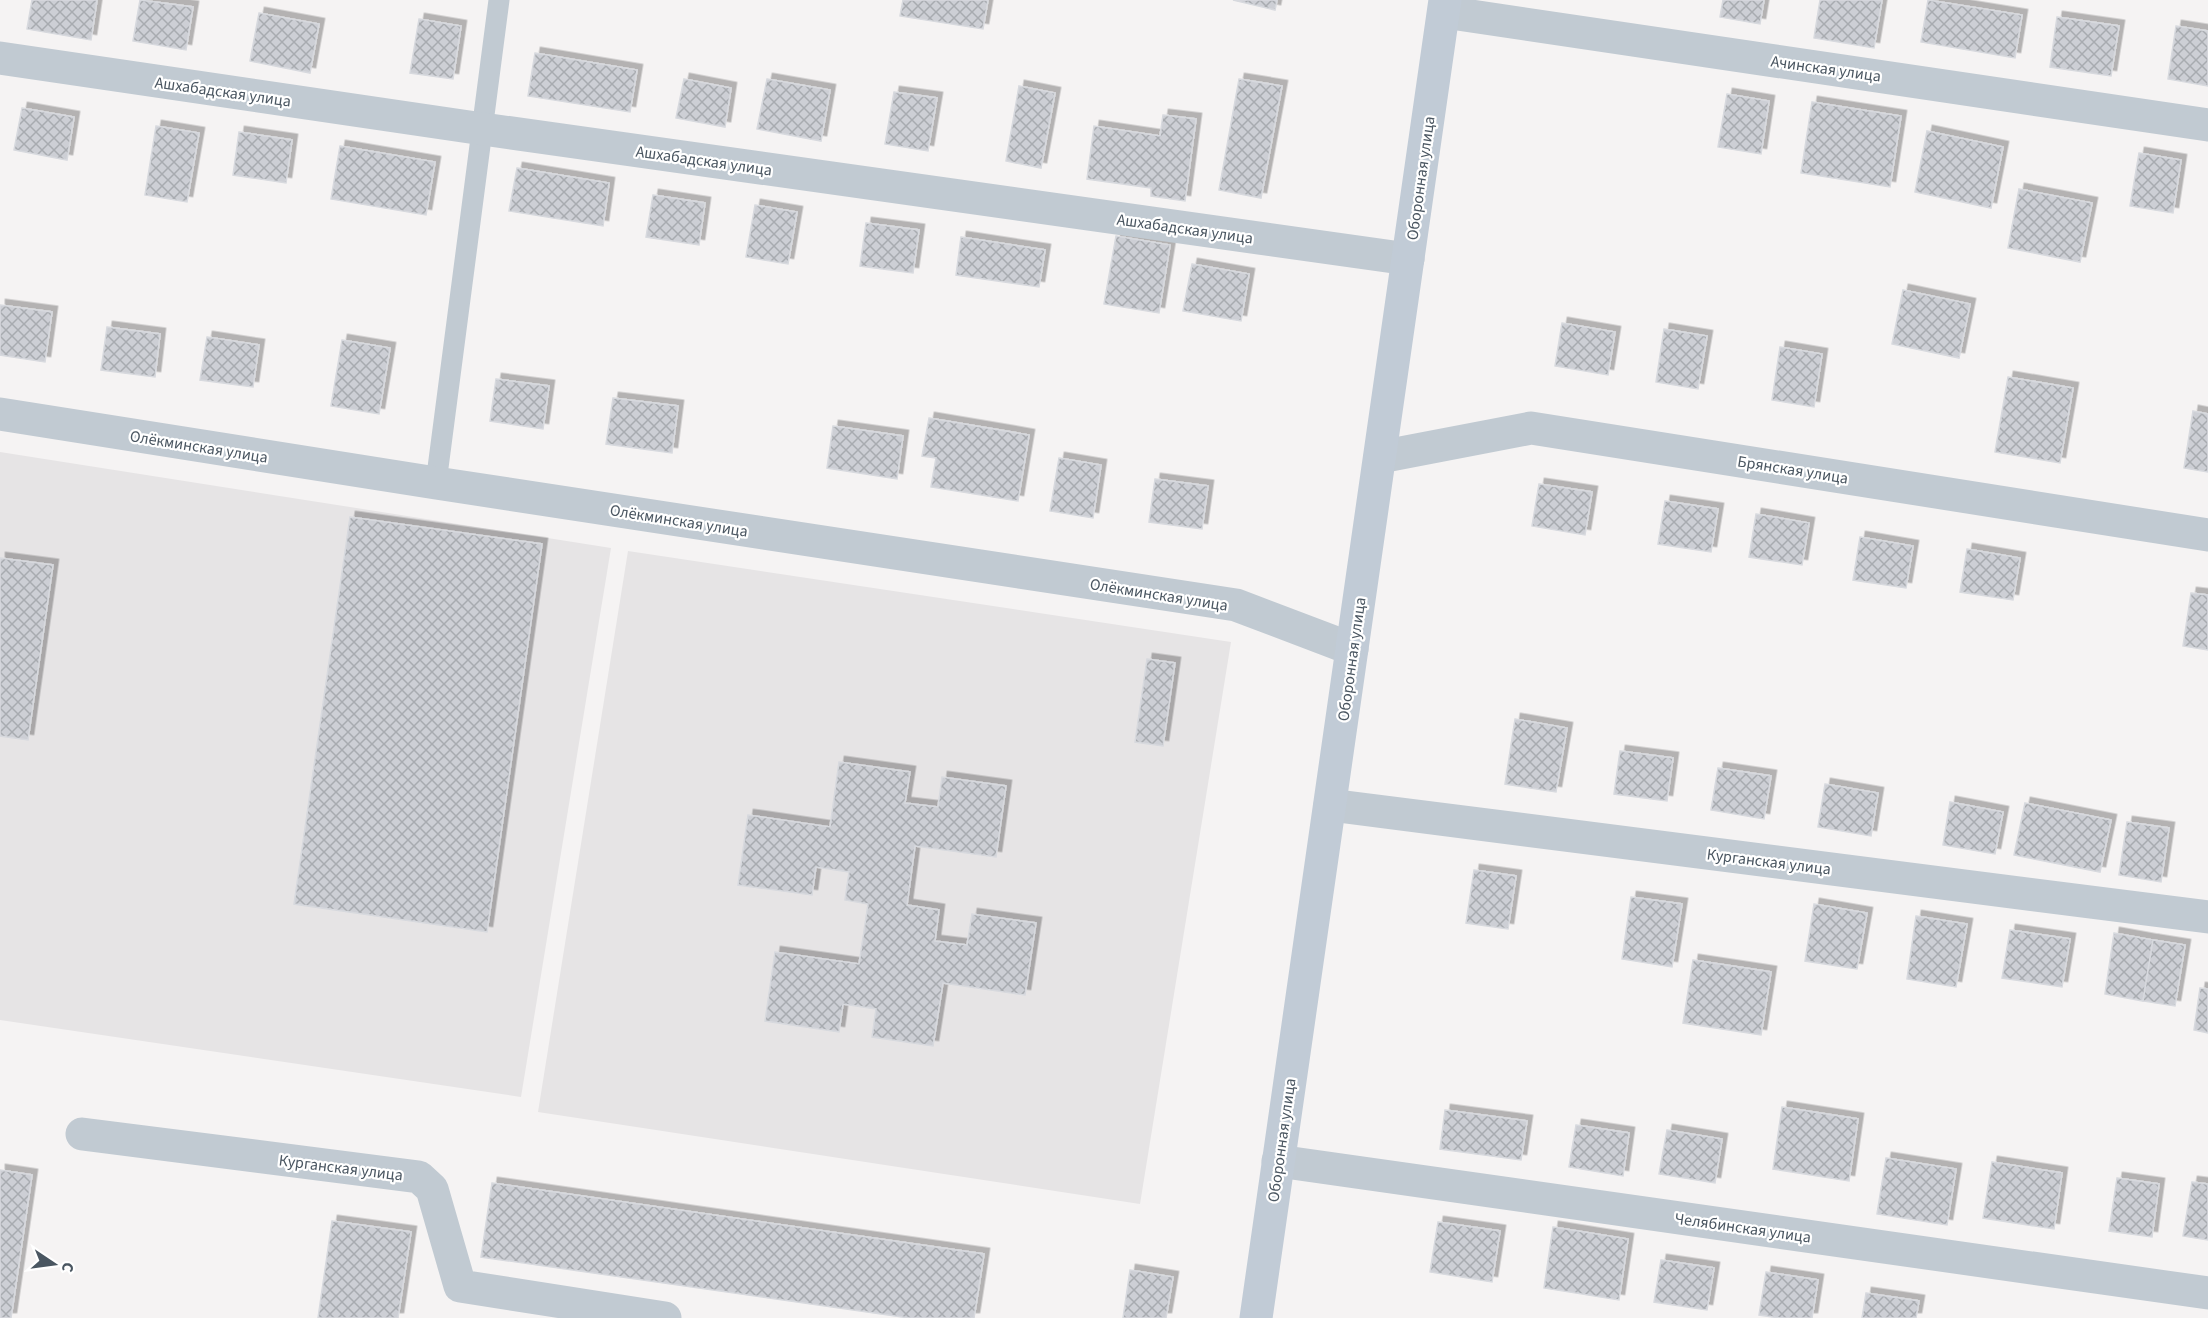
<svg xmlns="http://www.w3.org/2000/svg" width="2208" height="1318" viewBox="0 0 2208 1318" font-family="'Source Sans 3',sans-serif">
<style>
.education{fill:#e6e4e5}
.building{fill:url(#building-cross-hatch);stroke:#d7d9de;stroke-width:1.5;filter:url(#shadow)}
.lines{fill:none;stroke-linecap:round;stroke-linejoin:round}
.lane{stroke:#c1cad2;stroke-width:21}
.street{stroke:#c1cad2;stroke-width:33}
.secondary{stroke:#c1cbd6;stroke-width:33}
.labels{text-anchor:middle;stroke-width:4.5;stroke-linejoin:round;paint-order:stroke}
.street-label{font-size:16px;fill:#4a5661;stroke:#fff}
</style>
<defs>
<pattern id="building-cross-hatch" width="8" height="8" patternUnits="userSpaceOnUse" patternTransform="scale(1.5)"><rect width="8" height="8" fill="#cdcfd5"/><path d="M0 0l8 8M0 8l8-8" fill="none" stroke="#a8abb0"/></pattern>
<filter id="shadow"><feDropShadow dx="5.5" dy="-5.5" stdDeviation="0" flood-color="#0004"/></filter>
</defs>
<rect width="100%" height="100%" fill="#f5f3f3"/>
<g class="education">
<path d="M0,452L611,548L521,1097L0,1020Z"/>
<path d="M628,551L1231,642L1140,1204L538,1112Z"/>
</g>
<g class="building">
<path d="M32,0H97L91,40L27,29Z"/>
<path d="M140,0L193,7L186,50L133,41Z"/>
<path d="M903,0H988L983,29L900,16Z"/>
<path d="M1233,0H1277L1275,10Z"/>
<path d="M1723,0H1764L1760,24L1720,17Z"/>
<path d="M1820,0H1882L1874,48L1814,38Z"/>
<path d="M1928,0L2022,15L2015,58L1921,42Z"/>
<path d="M259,13L319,24L310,73L250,61Z"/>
<path d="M2057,17L2119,26L2111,76L2050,67Z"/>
<path d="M419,19L461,26L453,79L410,73Z"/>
<path d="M2176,26L2208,31V86L2168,79Z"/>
<path d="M535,53L637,70L630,112L528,96Z"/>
<path d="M684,79L731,88L725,127L676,118Z"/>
<path d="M767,79L830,90L821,141L757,129Z"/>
<path d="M1239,79L1282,86L1261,198L1219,190Z"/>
<path d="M1019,86L1055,93L1041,168L1006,161Z"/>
<path d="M894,92L937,98L928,151L885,144Z"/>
<path d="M1727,94L1769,101L1761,154L1718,147Z"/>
<path d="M1812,102L1901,116L1890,187L1801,173Z"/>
<path d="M22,108L74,117L67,160L14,150Z"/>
<path d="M1163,115L1196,119L1185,201L1151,196V188L1087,179L1094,126L1160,136Z"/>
<path d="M156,126L199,133L187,202L145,195Z"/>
<path d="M1927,131L2003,147L1991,208L1915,192Z"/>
<path d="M239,132L292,140L286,183L233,175Z"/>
<path d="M340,146L435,162L426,215L331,199Z"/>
<path d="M2139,153L2181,160L2173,213L2130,206Z"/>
<path d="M517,168L609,183L603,226L509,211Z"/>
<path d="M2019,189L2092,203L2080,262L2008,248Z"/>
<path d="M653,195L705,203L699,245L646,237Z"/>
<path d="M755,205L797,212L788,264L746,257Z"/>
<path d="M866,223L919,230L913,273L860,266Z"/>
<path d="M1116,236L1170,245L1159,313L1104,304Z"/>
<path d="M961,237L1045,250L1039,287L956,275Z"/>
<path d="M1192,264L1249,274L1241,321L1183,311Z"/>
<path d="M1903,290L1970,304L1959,358L1892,344Z"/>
<path d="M0,305L52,312L45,362L0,355Z"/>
<path d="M1562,323L1615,332L1608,375L1555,366Z"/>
<path d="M107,327L160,334L155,377L101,370Z"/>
<path d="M1664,329L1707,336L1698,389L1656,382Z"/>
<path d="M207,337L259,345L253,387L200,380Z"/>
<path d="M342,340L390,348L379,414L331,406Z"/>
<path d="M1780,347L1822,354L1814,407L1772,400Z"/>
<path d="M2008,377L2073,388L2060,463L1995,452Z"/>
<path d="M496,379L549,386L543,429L490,421Z"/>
<path d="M613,398L678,406L672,453L606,444Z"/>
<path d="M2193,411L2208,414V472L2184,468Z"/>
<path d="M929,418L1029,435L1018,501L931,487L936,458L922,456Z"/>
<path d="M833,426L903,436L897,479L827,468Z"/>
<path d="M1059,458L1101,465L1093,518L1050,511Z"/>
<path d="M1155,479L1208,486L1202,529L1149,522Z"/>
<path d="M1539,484L1592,492L1585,535L1532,526Z"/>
<path d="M1665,501L1718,509L1711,552L1658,544Z"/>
<path d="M1756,514L1809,523L1802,565L1749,557Z"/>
<path d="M350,517L542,544L487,932L294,904Z"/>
<path d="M1860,537L1913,546L1906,588L1853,580Z"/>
<path d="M1967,549L2020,558L2013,600L1960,592Z"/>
<path d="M0,558L53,565L28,740L0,736Z"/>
<path d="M2191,593L2208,595V650L2183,646Z"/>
<path d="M1147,659L1175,663L1163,746L1135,742Z"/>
<path d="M1515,719L1567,728L1556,792L1505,784Z"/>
<path d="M1620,751L1673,758L1667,801L1614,794Z"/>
<path d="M839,762L910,772L905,803L938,807L942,777L1006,786L996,857L915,846L907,905L939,910L935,941L967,945L972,914L1036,923L1025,995L943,983L933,1046L872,1037L876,1009L843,1004L839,1032L765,1021L775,952L859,964L868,904L845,900L849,872L816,867L812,895L738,885L748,815L830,827Z"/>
<path d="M1718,768L1771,776L1764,819L1711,810Z"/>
<path d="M1825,784L1878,793L1871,836L1818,827Z"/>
<path d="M1950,802L2003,812L1995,854L1943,845Z"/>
<path d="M2025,803L2111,820L2100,872L2014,855Z"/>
<path d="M2127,822L2169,828L2161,882L2119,875Z"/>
<path d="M1474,870L1516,876L1508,929L1466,923Z"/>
<path d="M1631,897L1682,904L1672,967L1622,959Z"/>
<path d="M1814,904L1867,913L1857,969L1805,961Z"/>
<path d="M1916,916L1967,924L1956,987L1907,979Z"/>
<path d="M2010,930L2070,939L2062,987L2002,978Z"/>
<path d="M2114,933L2153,940L2143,1001L2105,994Z"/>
<path d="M2153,940L2185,945L2175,1006L2143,1001Z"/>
<path d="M1693,960L1771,972L1761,1035L1683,1023Z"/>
<path d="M2200,988L2208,989V1033L2194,1030Z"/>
<path d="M1782,1107L1858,1119L1849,1181L1773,1169Z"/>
<path d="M1445,1110L1527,1121L1521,1160L1440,1149Z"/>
<path d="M1576,1125L1629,1133L1623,1176L1569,1167Z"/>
<path d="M1667,1130L1722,1139L1715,1183L1659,1174Z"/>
<path d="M1886,1158L1956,1169L1947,1225L1877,1214Z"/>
<path d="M1992,1162L2062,1173L2054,1229L1983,1218Z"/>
<path d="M0,1170L32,1175L11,1318H0Z"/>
<path d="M2117,1178L2159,1184L2152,1237L2109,1231Z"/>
<path d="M2192,1182L2208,1184V1240L2183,1236Z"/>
<path d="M492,1183L984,1254L974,1318H909L481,1257Z"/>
<path d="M332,1221L411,1232L398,1318H318Z"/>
<path d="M1438,1222L1500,1231L1492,1282L1430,1272Z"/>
<path d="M1553,1227L1628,1239L1619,1300L1544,1288Z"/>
<path d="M1661,1260L1714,1268L1707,1310L1654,1302Z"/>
<path d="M1130,1270L1173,1277L1166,1318H1123Z"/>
<path d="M1766,1272L1818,1280L1812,1318H1780L1759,1315Z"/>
<path d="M1866,1293L1919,1301L1916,1318H1862Z"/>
</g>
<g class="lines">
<path class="lane" d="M436,483L499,0"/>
<g class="street">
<path d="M1444,12L2208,125"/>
<path d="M0,58L483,129L1408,259"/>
<path d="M0,414L436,483L1236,605L1352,649"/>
<path d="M1380,457L1531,428L2208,535"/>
<path d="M1330,805L2208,917"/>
<path d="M82,1134L419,1177L432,1189L460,1286L665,1318"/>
<path d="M1278,1161L2208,1293"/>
</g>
<path class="secondary" d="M1256,1318L1445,0"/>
</g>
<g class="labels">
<g class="street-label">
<text transform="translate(1826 68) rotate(8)" y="6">Ачинская улица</text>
<text transform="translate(223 91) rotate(8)" y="6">Ашхабадская улица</text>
<text transform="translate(704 160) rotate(8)" y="6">Ашхабадская улица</text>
<text transform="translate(1420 178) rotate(-82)" y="6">Оборонная улица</text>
<text transform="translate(1185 228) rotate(8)" y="6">Ашхабадская улица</text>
<text transform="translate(199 446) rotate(9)" y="6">Олёкминская улица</text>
<text transform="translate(1793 469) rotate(9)" y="6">Брянская улица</text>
<text transform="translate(679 520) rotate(9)" y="6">Олёкминская улица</text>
<text transform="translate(1159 594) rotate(9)" y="6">Олёкминская улица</text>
<text transform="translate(1351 659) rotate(-82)" y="6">Оборонная улица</text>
<text transform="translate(1769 861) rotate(7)" y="6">Курганская улица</text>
<text transform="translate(1281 1140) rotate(-82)" y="6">Оборонная улица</text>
<text transform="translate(341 1167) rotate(7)" y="6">Курганская улица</text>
<text transform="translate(1743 1227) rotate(8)" y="6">Челябинская улица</text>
</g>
</g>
<g transform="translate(54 1264) rotate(103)" stroke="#ffffff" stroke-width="4.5" paint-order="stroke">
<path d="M0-4.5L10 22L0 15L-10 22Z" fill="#4a5661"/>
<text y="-9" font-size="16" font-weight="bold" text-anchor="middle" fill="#4a5661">С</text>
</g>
</svg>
